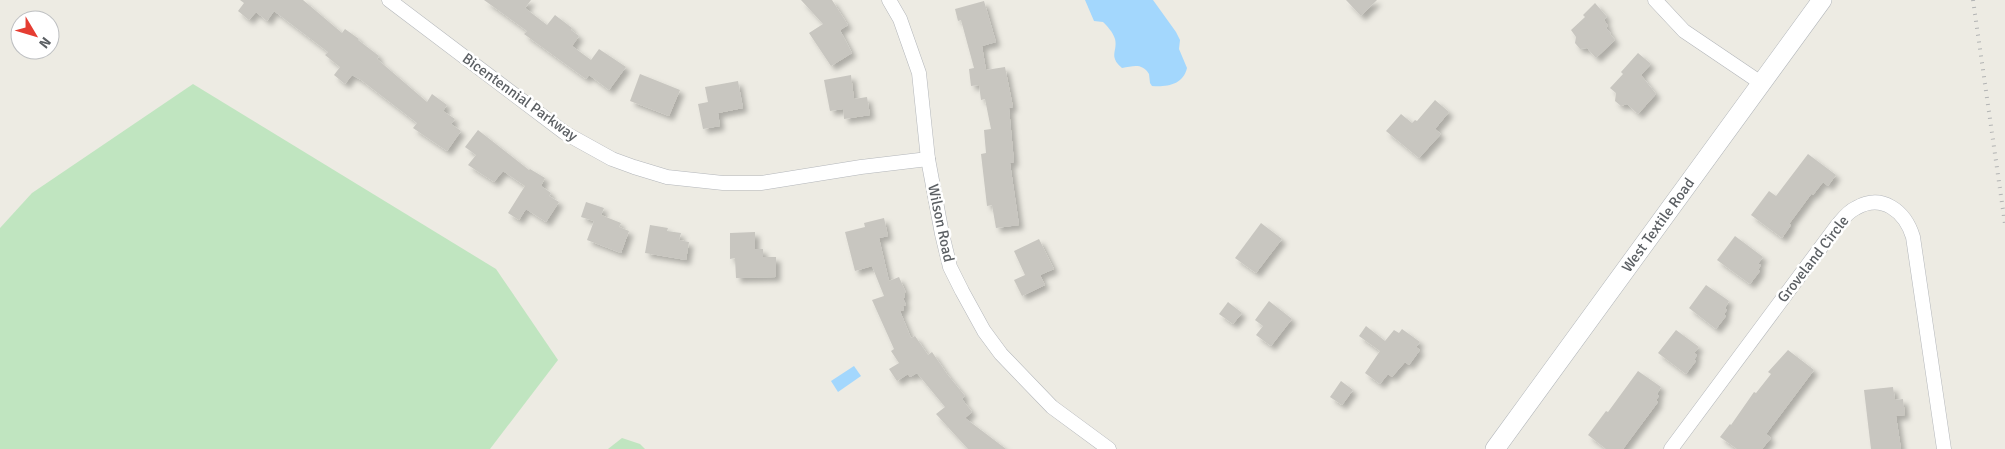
<svg xmlns="http://www.w3.org/2000/svg" width="2005" height="449" viewBox="0 0 2005 449" font-family="Signika,sans-serif">
<style>
.green{fill:#c0e5c0}
.water{fill:#a3d7fd}
.building{fill:#c8c6c0;filter:url(#shadow)}
.lines{fill:none;stroke-linecap:round;stroke-linejoin:round}
.minor-casing{stroke:#b3b6ba;stroke-width:15}
.secondary-casing{stroke:#b2b6ba;stroke-width:20}
.minor{stroke:#fff;stroke-width:14}
.secondary{stroke:#fff;stroke-width:19}
.rail{stroke:#b2b3b3;stroke-width:4;stroke-dasharray:1 6;stroke-linecap:butt}
.labels{text-anchor:middle;stroke-width:5;stroke-linejoin:round;paint-order:stroke}
.street-label{font-size:15px;fill:#5b5f63;stroke:#fff}
</style>
<defs>
<filter id="shadow"><feDropShadow dx="4.5" dy="4.5" stdDeviation="2.5" flood-color="#0004"/></filter>
</defs>
<rect width="100%" height="100%" fill="#edebe3"/>
<g class="green">
<path d="M193,84L496,269L558,360L490,449H0V228L32,193Z"/>
<path d="M622,438L640,444L645,449H608Z"/>
</g>
<g class="water">
<path d="M1085,0H1153L1176,32L1180,40L1179,49L1187,68C1183,85 1167,87 1152,86L1150,83L1149,74C1142,63 1134,66 1122,68C1108,56 1118,51 1115,39C1113,32 1107,26 1103,22L1094,21Z"/>
<path d="M854,366L861,376L838,392L831,381Z"/>
</g>
<g class="building">
<path d="M240,0H303L342,33L345,29L359,39L358,40L379,56L377,59L427,102L432,94L447,105L443,111L455,119L451,124L461,131L447,151L413,128L417,123L361,80L352,75L345,84L334,75L340,67L325,55L328,52L274,11L267,21L256,12L249,20L238,11L244,3Z"/>
<path d="M484,0H531L525,8L547,25L555,15L572,28L571,30L579,36L572,46L591,60L599,49L626,67L609,90L589,75L586,79L524,34L527,31Z"/>
<path d="M801,0H832L848,25L840,30L852,53L831,66L809,33L823,24Z"/>
<path d="M1346,0H1377L1361,16Z"/>
<path d="M984,1L996,42L982,46L986,70L1005,67L1013,107L1009,108L1014,162L1010,163L1019,225L996,228L992,205L987,206L981,154L986,153L984,130L991,129L985,99L981,100L979,85L971,86L969,69L974,68L961,20L958,21L955,9Z"/>
<path d="M1595,3L1607,17L1604,20L1608,26L1606,28L1611,33L1610,34L1615,40L1596,58L1587,48L1580,49L1575,43L1576,37L1571,30L1585,17L1583,15Z"/>
<path d="M1638,53L1651,64L1641,75L1656,94L1638,114L1627,104L1621,106L1615,101L1616,93L1610,88L1623,74L1621,72Z"/>
<path d="M640,74L680,90L669,116L630,101Z"/>
<path d="M851,75L854,99L867,97L870,115L844,119L843,109L830,111L824,80Z"/>
<path d="M738,81L743,108L718,113L720,126L703,129L698,104L708,102L705,87Z"/>
<path d="M1435,100L1449,112L1435,129L1441,134L1419,158L1386,131L1401,114L1412,123L1415,120L1417,121Z"/>
<path d="M478,130L529,170L530,169L545,178L541,186L551,193L549,196L559,202L546,222L526,209L519,220L508,213L525,186L503,171L494,182L468,165L476,155L465,147Z"/>
<path d="M1808,154L1836,175L1828,186L1823,182L1813,195L1812,193L1789,224L1791,225L1782,238L1751,215L1769,191L1776,196Z"/>
<path d="M586,202L604,208L601,215L621,223L619,227L629,231L621,253L587,240L594,221L581,217Z"/>
<path d="M884,218L888,236L879,238L889,281L899,277L906,293H904L905,297L903,298L906,305L903,306L904,310L900,311L911,338L915,336L928,355L932,352L947,374L965,396L962,399L972,412L965,418L1006,449H968L936,414L945,407L917,373L910,377L908,374L897,381L889,369L899,363L891,351L894,349L872,300L884,296L872,266L855,271L845,232L865,227L864,223Z"/>
<path d="M1261,223L1282,239L1256,273L1235,258Z"/>
<path d="M650,225L668,228L667,231L681,233L679,240L689,242L686,260L645,253Z"/>
<path d="M755,232V249H763V257H776V277L736,278L735,258L730,259V233Z"/>
<path d="M1735,236L1763,257L1758,264L1761,265L1758,270L1760,271L1750,284L1717,260Z"/>
<path d="M1039,239L1054,269L1040,275L1045,285L1022,296L1014,280L1025,275L1014,251Z"/>
<path d="M1706,285L1729,301L1725,308L1727,310L1724,314L1726,316L1716,329L1689,308Z"/>
<path d="M1269,301L1292,319L1271,346L1256,335L1263,326L1255,320Z"/>
<path d="M1228,302L1242,313L1233,324L1219,314Z"/>
<path d="M1366,326L1385,341L1394,330L1399,333L1402,329L1420,342L1416,347L1420,350L1409,365L1405,362L1392,377L1388,374L1380,384L1365,373L1380,351L1359,336Z"/>
<path d="M1676,330L1699,347L1694,353L1697,355L1694,360L1696,361L1686,374L1658,353Z"/>
<path d="M1788,350L1814,370L1766,434L1771,438L1762,449H1737L1720,437L1730,424L1731,425L1754,392L1756,393L1771,374L1768,372Z"/>
<path d="M1638,371L1661,387L1657,394L1659,396L1656,400L1658,402L1623,449H1606L1588,435L1606,411L1608,412Z"/>
<path d="M1341,381L1353,390L1342,405L1330,397Z"/>
<path d="M1893,387L1895,400L1903,399L1905,415L1896,416L1901,449H1871L1864,390Z"/>
</g>
<g class="lines">
<defs>
<g id="minor">
<path d="M389,0L565,133L612,159L634,167L667,177L723,183H761L861,167L928,159"/>
<path d="M889,0L900,19L919,73L928,159L942,234L950,267L962,291L984,331L1001,354L1052,407L1109,449"/>
<path d="M1655,0L1684,31L1761,83"/>
<path d="M1671,449L1836,227C1842,220 1847,212 1856,208C1882,193 1905,211 1913,237L1944,449"/>
</g>
<path id="secondary" d="M1495,449L1822,0"/>
</defs>
<use href="#minor" class="minor-casing"/>
<use href="#secondary" class="secondary-casing"/>
<use href="#minor" class="minor"/>
<use href="#secondary" class="secondary"/>
<path class="rail" d="M1973,0L2005,224"/>
</g>
<g class="labels">
<g class="street-label">
<text transform="translate(520 97) rotate(36)" y="5">Bicentennial Parkway</text>
<text transform="translate(941 223) rotate(78)" y="5">Wilson Road</text>
<text transform="translate(1658 225) rotate(-54)" y="5">West Textile Road</text>
<text transform="translate(1813 259) rotate(-52)" y="5">Groveland Circle</text>
</g>
</g>
<g transform="translate(35 35) rotate(128)"><circle r="24" fill="#ffffff" stroke="#bdbfc1"/>
<path d="M0-4L9 19L0 12L-9 19Z" fill="#e53d32"/>
<text y="-8" font-size="14" font-weight="bold" text-anchor="middle" fill="#5b5f63">N</text>
</g>
</svg>
